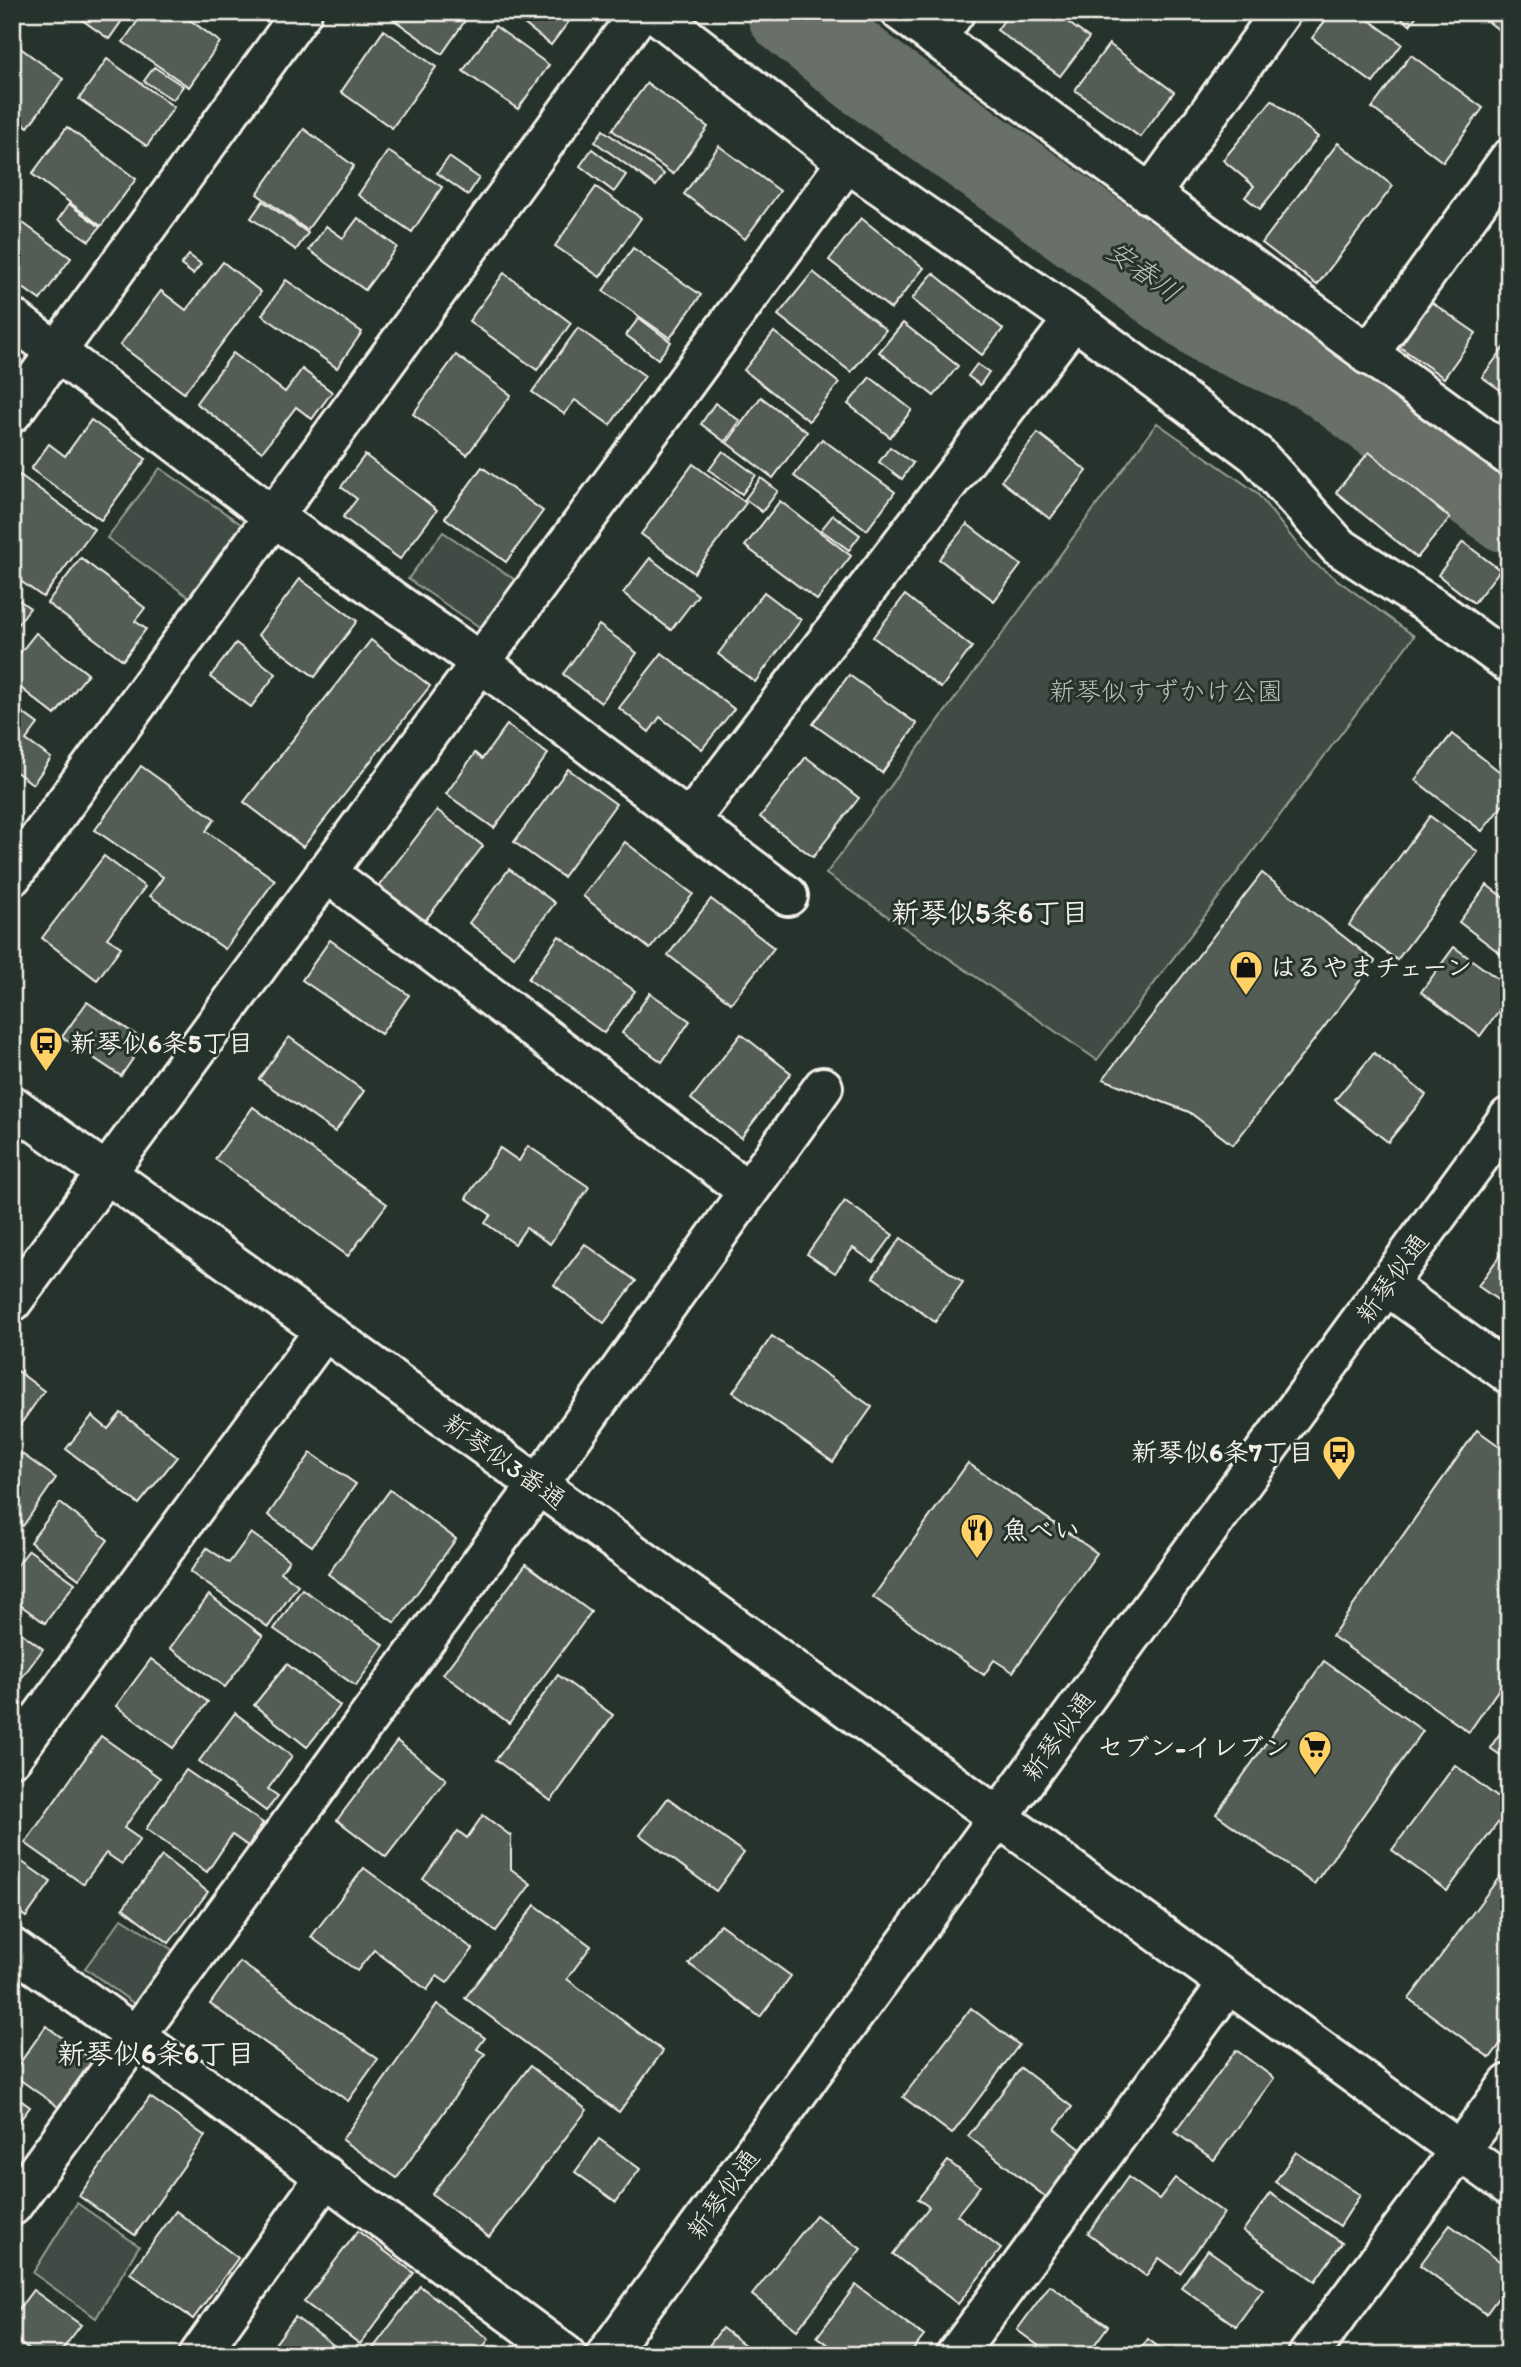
<svg xmlns="http://www.w3.org/2000/svg" width="1521" height="2367" viewBox="0 0 1521 2367" font-family="Itim,'Klee One',sans-serif">
<style>
.green{fill:#414b45;stroke:#9a9e96;stroke-width:2}
.lines{fill:none;stroke-linecap:round;stroke-linejoin:round}
.river{stroke:#676f68;stroke-width:88}
.building{fill:#525c55;stroke:#f4f1e8;stroke-width:2}
.street-casing{stroke:#f4f1e8;stroke-width:44}
.secondary-casing{stroke:#f4f1e8;stroke-width:44}
.street{stroke:#26332d;stroke-width:38}
.secondary{stroke:#26332d;stroke-width:38}
.labels{text-anchor:middle;stroke-width:6;stroke-linejoin:round;paint-order:stroke}
.park-label{font-size:26px;fill:#bebfb7;stroke:#26332d}
.poi-label{font-size:26px;font-weight:bold;fill:#f4f1e8;stroke:#26332d;text-anchor:start}
.street-label{font-size:26px;fill:#f4f1e8;stroke:#26332d}
.water-label{font-size:28px;font-style:italic;fill:#bcbdb5;stroke:#26332d}
.neighbourhood-label{font-size:28px;font-weight:bold;fill:#f4f1e8;stroke:#26332d}
</style>
<rect width="100%" height="100%" fill="#26332d"/>
<filter id="ink" filterUnits="userSpaceOnUse"><feTurbulence type="fractalNoise" baseFrequency=".0143" numOctaves="2"/><feDisplacementMap in="SourceGraphic" scale="14" xChannelSelector="R" yChannelSelector="G"/><feConvolveMatrix kernelMatrix="1 2 1 2 8 2 1 2 1" color-interpolation-filters="sRGB"/></filter>
<g filter="url(#ink)">
<g class="green">
<path d="M1157,423L1256,492L1309,559L1414,636L1097,1060L826,874Z"/>
<path d="M160,468L248,529L193,600L107,538Z"/>
<path d="M443,532L520,583L484,630L408,579Z"/>
<path d="M122,1918L179,1954L140,2008L85,1968Z"/>
<path d="M77,2203L139,2246L96,2318L33,2273Z"/>
</g>
<g class="lines">
<path class="river" d="M791,12L869,75L1220,326L1321,370L1509,509"/>
</g>
<g class="building">
<path d="M71,12H128L109,39Z"/>
<path d="M144,12H179L220,42L189,87L123,42Z"/>
<path d="M383,12H465L469,15L442,54Z"/>
<path d="M509,12H576L551,45Z"/>
<path d="M1010,12H1054L1089,38L1060,76L997,30Z"/>
<path d="M1332,12H1358L1402,44L1373,83L1312,38Z"/>
<path d="M1394,12H1419L1410,25Z"/>
<path d="M1476,12H1509V38Z"/>
<path d="M495,26L549,65L518,109L463,71Z"/>
<path d="M384,30L436,67L392,128L341,92Z"/>
<path d="M12,42L63,79L28,127L12,115Z"/>
<path d="M1109,44L1174,92L1140,137L1075,90Z"/>
<path d="M1411,55L1483,108L1443,162L1372,108Z"/>
<path d="M107,59L174,107L147,146L79,99Z"/>
<path d="M154,67L183,86L173,100L144,81Z"/>
<path d="M647,83L708,127L673,174L612,130Z"/>
<path d="M1272,100L1318,137L1260,209L1245,197L1254,186L1223,160Z"/>
<path d="M67,127L136,179L101,226L32,174Z"/>
<path d="M304,129L354,166L307,230L257,194Z"/>
<path d="M603,130L664,174L656,186L595,142Z"/>
<path d="M1338,143L1393,186L1317,285L1262,243Z"/>
<path d="M719,146L780,191L745,239L684,194Z"/>
<path d="M592,149L626,175L614,192L580,166Z"/>
<path d="M388,151L442,187L412,232L358,195Z"/>
<path d="M449,157L479,178L468,195L437,173Z"/>
<path d="M596,187L641,218L600,277L555,246Z"/>
<path d="M263,201L308,233L296,250L251,218Z"/>
<path d="M69,204L100,227L89,241L58,220Z"/>
<path d="M12,215L71,258L40,300L12,280Z"/>
<path d="M358,218L397,247L365,290L309,250L326,226L343,238Z"/>
<path d="M861,218L924,268L891,309L829,260Z"/>
<path d="M633,248L701,295L670,338L603,291Z"/>
<path d="M189,255L201,264L193,274L181,265Z"/>
<path d="M223,262L261,292L184,393L120,345L161,291L186,310Z"/>
<path d="M813,272L886,330L851,372L778,315Z"/>
<path d="M504,273L571,323L537,370L469,321Z"/>
<path d="M933,273L1003,329L982,355L912,299Z"/>
<path d="M286,280L362,332L337,368L262,315Z"/>
<path d="M1431,302L1476,333L1444,378L1400,347Z"/>
<path d="M639,318L671,342L658,359L626,335Z"/>
<path d="M903,323L958,366L934,396L879,352Z"/>
<path d="M578,328L645,376L610,425L575,400L564,414L532,392Z"/>
<path d="M774,332L839,383L809,421L744,370Z"/>
<path d="M1509,341V396L1482,377Z"/>
<path d="M233,353L285,392L302,369L332,392L312,419L296,407L262,452L196,403Z"/>
<path d="M456,355L511,395L467,455L413,414Z"/>
<path d="M977,364L989,372L980,385L968,376Z"/>
<path d="M870,377L912,410L890,437L848,404Z"/>
<path d="M761,397L807,432L773,478L727,443Z"/>
<path d="M715,403L740,421L725,442L701,424Z"/>
<path d="M91,420L146,459L101,520L31,469L49,444L65,456Z"/>
<path d="M1038,433L1087,471L1050,519L1001,481Z"/>
<path d="M822,439L895,492L867,530L794,476Z"/>
<path d="M890,447L913,463L902,479L879,462Z"/>
<path d="M723,451L756,475L742,494L709,470Z"/>
<path d="M1369,452L1450,518L1417,558L1336,492Z"/>
<path d="M365,455L437,510L400,559L343,517L357,499L341,487Z"/>
<path d="M693,464L746,503L694,573L641,534Z"/>
<path d="M482,467L543,511L506,562L445,518Z"/>
<path d="M20,475L94,529L43,597L12,575V485Z"/>
<path d="M761,478L778,491L762,512L745,499Z"/>
<path d="M780,501L851,556L817,600L745,546Z"/>
<path d="M833,515L860,535L849,550L821,530Z"/>
<path d="M967,524L1021,565L994,601L939,559Z"/>
<path d="M1463,542L1500,570L1474,603L1438,575Z"/>
<path d="M81,558L145,608L135,621L146,629L123,660L47,603Z"/>
<path d="M650,558L698,595L671,630L623,593Z"/>
<path d="M300,579L357,621L315,677L258,635Z"/>
<path d="M764,592L801,620L755,682L718,654Z"/>
<path d="M12,595L30,608L12,632Z"/>
<path d="M905,595L972,647L941,688L873,637Z"/>
<path d="M599,625L637,653L601,703L563,674Z"/>
<path d="M36,633L88,674L55,715L12,681V663Z"/>
<path d="M371,640L430,686L303,847L244,802Z"/>
<path d="M236,643L276,674L251,707L210,677Z"/>
<path d="M662,653L734,709L702,749L660,717L649,732L619,708Z"/>
<path d="M849,675L917,724L882,773L813,724Z"/>
<path d="M12,705L38,724L26,740L51,758L33,784L12,769Z"/>
<path d="M507,725L548,754L494,828L446,794L475,753L482,759Z"/>
<path d="M1452,734L1509,779V797L1482,831L1415,780Z"/>
<path d="M806,757L859,798L813,857L760,817Z"/>
<path d="M141,766L215,819L206,831L275,880L225,949L150,896L163,877L95,830Z"/>
<path d="M568,769L616,804L563,877L514,842Z"/>
<path d="M437,810L483,846L424,922L378,887Z"/>
<path d="M1430,816L1478,852L1397,960L1349,925Z"/>
<path d="M625,842L693,894L650,949L583,896Z"/>
<path d="M104,856L145,887L107,938L121,947L97,980L42,938Z"/>
<path d="M509,869L555,903L514,957L469,923Z"/>
<path d="M1262,873L1375,961L1233,1145L1189,1112L1103,1079Z"/>
<path d="M1487,885L1509,902V960L1459,922Z"/>
<path d="M711,899L774,948L731,1003L668,955Z"/>
<path d="M559,936L635,991L604,1033L528,979Z"/>
<path d="M330,940L409,995L381,1034L302,980Z"/>
<path d="M1454,947L1509,987V997L1480,1036L1421,992Z"/>
<path d="M650,993L690,1021L662,1062L622,1033Z"/>
<path d="M87,1002L145,1041L121,1076L62,1037Z"/>
<path d="M741,1034L791,1073L741,1138L691,1099Z"/>
<path d="M289,1037L364,1091L335,1132L259,1079Z"/>
<path d="M1374,1053L1426,1095L1388,1142L1335,1100Z"/>
<path d="M253,1107L387,1204L348,1256L215,1159Z"/>
<path d="M528,1146L589,1187L550,1244L526,1228L515,1244L485,1223L491,1215L466,1198L500,1148L519,1161Z"/>
<path d="M845,1201L893,1235L873,1262L853,1248L835,1273L807,1254Z"/>
<path d="M901,1238L963,1282L935,1322L873,1277Z"/>
<path d="M1509,1243V1308L1478,1286Z"/>
<path d="M585,1244L636,1281L604,1323L554,1285Z"/>
<path d="M772,1336L872,1407L833,1462L733,1392Z"/>
<path d="M15,1369L44,1391L20,1425L12,1419V1372Z"/>
<path d="M121,1413L177,1457L139,1504L66,1449L92,1416L108,1429Z"/>
<path d="M1477,1430L1509,1453V1683L1505,1680L1469,1732L1332,1636Z"/>
<path d="M12,1447L56,1478L23,1526L12,1519Z"/>
<path d="M311,1453L356,1484L312,1546L268,1515Z"/>
<path d="M968,1463L1097,1553L1013,1672L994,1660L984,1675L873,1597Z"/>
<path d="M390,1490L456,1539L395,1623L328,1574Z"/>
<path d="M60,1503L108,1540L79,1579L30,1542Z"/>
<path d="M251,1533L289,1560L281,1572L298,1585L268,1627L190,1572L207,1548L229,1563Z"/>
<path d="M29,1550L75,1583L45,1623L12,1599V1572Z"/>
<path d="M526,1564L591,1612L509,1723L443,1674Z"/>
<path d="M302,1589L384,1645L356,1686L274,1629Z"/>
<path d="M209,1595L263,1636L225,1687L170,1648Z"/>
<path d="M12,1626L43,1649L12,1691Z"/>
<path d="M151,1659L208,1702L173,1748L116,1706Z"/>
<path d="M1324,1661L1423,1731L1314,1884L1216,1814Z"/>
<path d="M287,1664L340,1706L307,1747L254,1705Z"/>
<path d="M558,1675L613,1715L551,1801L496,1760Z"/>
<path d="M235,1713L292,1756L268,1789L278,1796L266,1811L199,1761Z"/>
<path d="M1509,1720V1761L1490,1748Z"/>
<path d="M101,1736L160,1778L124,1828L140,1839L122,1864L106,1853L83,1884L25,1843Z"/>
<path d="M397,1741L446,1779L386,1857L337,1820Z"/>
<path d="M1455,1765L1509,1806V1808L1447,1891L1392,1850Z"/>
<path d="M186,1770L263,1823L248,1846L232,1835L207,1872L146,1829Z"/>
<path d="M668,1798L744,1853L716,1891L640,1835Z"/>
<path d="M483,1815L511,1836V1869L531,1884L496,1931L423,1879L458,1831L467,1838Z"/>
<path d="M12,1855L51,1882L26,1917L12,1907Z"/>
<path d="M162,1856L208,1892L169,1943L123,1908Z"/>
<path d="M1509,1864V1983L1499,1996L1509,2003V2032L1490,2058L1409,1999Z"/>
<path d="M364,1868L473,1949L447,1983L437,1976L427,1990L374,1950L357,1971L311,1937Z"/>
<path d="M535,1905L591,1946L567,1979L663,2051L619,2112L465,1998Z"/>
<path d="M720,1924L791,1976L760,2017L689,1964Z"/>
<path d="M240,1962L378,2059L348,2101L210,2004Z"/>
<path d="M437,2004L485,2038L477,2049L485,2054L397,2178L342,2140Z"/>
<path d="M971,2008L1019,2045L952,2134L903,2097Z"/>
<path d="M46,2026L94,2061L58,2107L12,2074Z"/>
<path d="M1236,2050L1274,2078L1214,2160L1175,2132Z"/>
<path d="M530,2066L587,2110L489,2237L432,2194Z"/>
<path d="M1021,2068L1072,2107L1055,2129L1083,2151L1047,2198L968,2136Z"/>
<path d="M12,2094L30,2107L12,2131Z"/>
<path d="M150,2097L205,2136L135,2235L79,2196Z"/>
<path d="M599,2139L640,2169L616,2202L575,2172Z"/>
<path d="M1296,2152L1360,2195L1340,2226L1275,2182Z"/>
<path d="M948,2161L980,2186L957,2215L1001,2249L958,2304L893,2254L929,2207L918,2199Z"/>
<path d="M1128,2177L1159,2199L1175,2178L1224,2213L1180,2273L1159,2258L1146,2276L1088,2233Z"/>
<path d="M1270,2193L1342,2243L1315,2281L1243,2231Z"/>
<path d="M176,2211L238,2258L193,2319L130,2273Z"/>
<path d="M816,2215L861,2249L797,2330L752,2295Z"/>
<path d="M1450,2225L1509,2268V2283L1486,2314L1420,2265Z"/>
<path d="M358,2231L414,2273L360,2344L304,2302Z"/>
<path d="M1208,2250L1263,2289L1236,2326L1181,2287Z"/>
<path d="M856,2285L924,2336L909,2355H842L817,2337Z"/>
<path d="M1050,2285L1108,2326L1087,2355H1051L1017,2330Z"/>
<path d="M420,2286L489,2339L477,2355H368Z"/>
<path d="M33,2290L81,2325L58,2355H36L12,2337V2318Z"/>
<path d="M295,2317L347,2355H267Z"/>
<path d="M722,2328L758,2355H702Z"/>
<path d="M1148,2339L1169,2355H1136Z"/>
</g>
<g class="lines">
<defs>
<g id="street">
<path d="M654,12L847,162L1074,319L1257,455L1338,546L1437,610L1509,663"/>
<path d="M901,12L1509,456"/>
<path d="M936,38L955,12"/>
<path d="M1150,195L1281,12"/>
<path d="M12,318L274,517L480,662L788,896"/>
<path d="M1368,355L1509,159"/>
<path d="M12,413L302,12"/>
<path d="M689,821L1074,319"/>
<path d="M326,872L748,1191"/>
<path d="M12,876L640,12"/>
<path d="M1386,1285L1509,1374"/>
<path d="M12,1302L847,162"/>
<path d="M12,1757L324,1331"/>
<path d="M12,1948L137,2037L566,2355"/>
<path d="M12,2206L538,1485L823,1087"/>
<path d="M199,2355L326,2176"/>
<path d="M956,2355L1228,1984"/>
<path d="M1308,2355L1509,2084"/>
</g>
<g id="secondary">
<path d="M12,1105L1509,2186"/>
<path d="M606,2355L1509,1117"/>
</g>
</defs>
<use href="#street" class="street-casing"/>
<use href="#secondary" class="secondary-casing"/>
<use href="#street" class="street"/>
<use href="#secondary" class="secondary"/>
</g>
</g>
<defs>
<symbol id="shop-pin" viewBox="-11 -11 22 30"><path d="M0 17L-7.5 6A9.5 9.5 0 1 1 7.5 6Z" fill="#ffd166" stroke="#26332d"/><path d="M-5-2.5h2.3a2.7 3.5 0 0 1 5.4 0H5L5.5 6h-11ZM-1.5-2.5h3a1.5 2.3 0 0 0-3 0Z" fill="#111"/></symbol>
<symbol id="bus-pin" viewBox="-11 -11 22 30"><path d="M0 17L-7.5 6A9.5 9.5 0 1 1 7.5 6Z" fill="#ffd166" stroke="#26332d"/><path d="M-5-6H5V4H4V6H2V4H-2V6H-4V4H-5ZM-3.5-4V0h7V-4ZM-3.5 1.2v1.5H-2V1.2ZM2 1.2v1.5H3.5V1.2Z" fill="#111"/></symbol>
<symbol id="restaurant-pin" viewBox="-11 -11 22 30"><path d="M0 17L-7.5 6A9.5 9.5 0 1 1 7.5 6Z" fill="#ffd166" stroke="#26332d"/><path d="M-5-6h1v4h1v-4h1v4h1v-4h1v5L-1.5 .5V6h-2V.5L-5-1ZM5-6V6H3V1.5H1.5Q1.5-4 5-6Z" fill="#111"/></symbol>
<symbol id="supermarket-pin" viewBox="-11 -11 22 30"><path d="M0 17L-7.5 6A9.5 9.5 0 1 1 7.5 6Z" fill="#ffd166" stroke="#26332d"/><path d="M-6-5.5h2.5l.6 2H6L4.5 2H-2.5L-4.4-4H-6ZM-1.5 3.2a1.3 1.3 0 1 0 .1 0ZM3 3.2a1.3 1.3 0 1 0 .1 0Z" fill="#111"/></symbol>
</defs>
<g fill-rule="evenodd">
<use href="#shop-pin" x="1227" y="948" width="38" height="52"/>
<use href="#bus-pin" x="27" y="1024" width="38" height="52"/>
<use href="#bus-pin" x="1320" y="1433" width="38" height="52"/>
<use href="#restaurant-pin" x="958" y="1511" width="38" height="52"/>
<use href="#supermarket-pin" x="1296" y="1728" width="38" height="52"/>
</g>
<g class="labels">
<g class="park-label">
<text x="1166" y="700">新琴似すずかけ公園</text>
</g>
<g class="poi-label">
<text x="1270" y="976">はるやまチェーン</text>
<text x="70" y="1052">新琴似6条5丁目</text>
<text x="1314" y="1461" text-anchor="end">新琴似6条7丁目</text>
<text x="1002" y="1539">魚べい</text>
<text x="1290" y="1756" text-anchor="end">セブン-イレブン</text>
</g>
<g class="street-label">
<text transform="translate(1392 1278) rotate(-54)" y="9">新琴似通</text>
<text transform="translate(505 1461) rotate(36)" y="9">新琴似3番通</text>
<text transform="translate(1058 1736) rotate(-54)" y="9">新琴似通</text>
<text transform="translate(723 2194) rotate(-54)" y="9">新琴似通</text>
</g>
<g class="water-label">
<text transform="translate(1144 271) rotate(36)" y="10">安春川</text>
</g>
<g class="neighbourhood-label">
<text x="990" y="922">新琴似5条6丁目</text>
<text x="156" y="2063">新琴似6条6丁目</text>
</g>
</g>
<rect width="1521" height="2367" fill="none" stroke="#26332d" stroke-width="42"/>
<rect x="21" y="21" width="1479" height="2325" fill="none" stroke="#f4f1e8" stroke-width="2.5" filter="url(#ink)"/>
</svg>
